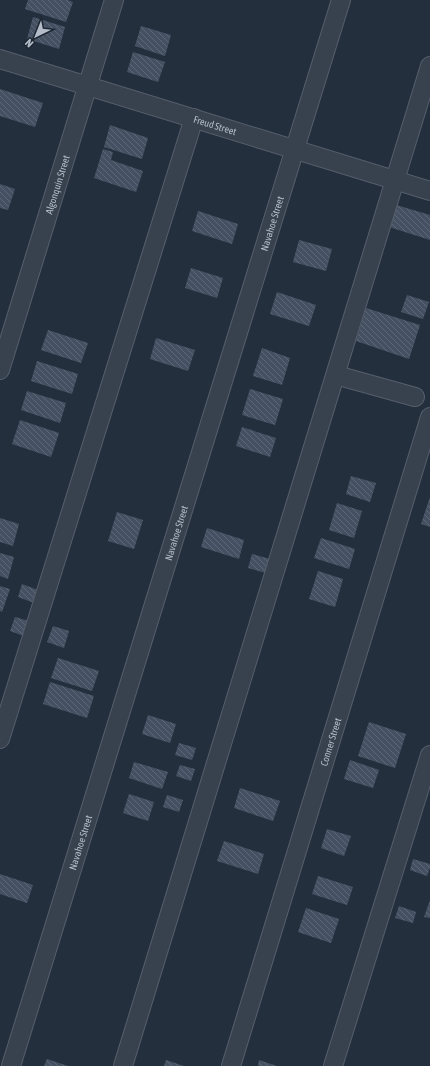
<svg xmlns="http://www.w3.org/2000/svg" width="430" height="1066" viewBox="0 0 430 1066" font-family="'Asap Condensed',sans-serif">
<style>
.building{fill:url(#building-back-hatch)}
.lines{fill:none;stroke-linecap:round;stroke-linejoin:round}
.minor-casing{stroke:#565f6c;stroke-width:20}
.minor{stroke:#38414e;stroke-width:18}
.labels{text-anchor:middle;stroke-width:3.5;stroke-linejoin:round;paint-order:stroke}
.street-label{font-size:10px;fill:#b4bcc9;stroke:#1d2633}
</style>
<defs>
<pattern id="building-back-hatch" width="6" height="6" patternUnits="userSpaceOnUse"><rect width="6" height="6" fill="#455162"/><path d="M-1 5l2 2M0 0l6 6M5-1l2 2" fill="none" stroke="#5d6877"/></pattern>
</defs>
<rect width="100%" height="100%" fill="#242f3e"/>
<g class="building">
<path d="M28,0H68L73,2L66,22L25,9Z"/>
<path d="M33,17L65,27L59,49L27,39Z"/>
<path d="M141,26L171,35L165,56L135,46Z"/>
<path d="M133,52L165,62L158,82L127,72Z"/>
<path d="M0,89L43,103L35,127L0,116Z"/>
<path d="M110,125L148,138L142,159L104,147Z"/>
<path d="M103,149L113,152L111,160L143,171L136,192L94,178Z"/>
<path d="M0,184L15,189L8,210L0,208Z"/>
<path d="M393,204L430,215V240L386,226Z"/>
<path d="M198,211L238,224L232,244L192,231Z"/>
<path d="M299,240L332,249L326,271L293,262Z"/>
<path d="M191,268L223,278L217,298L185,288Z"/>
<path d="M277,292L316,305L309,326L270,314Z"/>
<path d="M407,295L429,302L423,319L401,312Z"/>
<path d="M366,308L420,325L409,359L356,341Z"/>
<path d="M48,330L88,343L81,363L41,350Z"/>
<path d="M156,338L195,350L188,371L150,359Z"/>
<path d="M262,348L290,358L282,385L253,376Z"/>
<path d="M37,361L78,374L72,394L31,381Z"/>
<path d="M250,389L283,399L275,425L242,415Z"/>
<path d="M27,391L66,403L60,423L21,410Z"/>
<path d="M20,420L59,433L51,457L12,444Z"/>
<path d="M242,427L276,438L270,457L236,446Z"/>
<path d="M351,476L376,483L370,502L346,494Z"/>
<path d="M430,497V527L421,524Z"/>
<path d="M337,503L362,511L354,538L329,530Z"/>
<path d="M117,512L143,520L134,549L108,541Z"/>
<path d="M0,518L19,524L13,546L0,542Z"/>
<path d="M207,528L244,540L239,559L201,547Z"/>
<path d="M321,538L355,549L349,569L314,558Z"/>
<path d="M0,553L14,557L8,579L0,576Z"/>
<path d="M252,554L270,559L266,573L248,568Z"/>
<path d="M318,571L343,579L335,607L309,599Z"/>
<path d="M22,584L38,590L34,603L18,597Z"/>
<path d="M0,586L10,589L2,612L0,611Z"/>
<path d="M15,617L29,621L24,636L10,631Z"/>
<path d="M53,626L69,631L64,648L47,642Z"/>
<path d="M58,658L99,671L92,691L51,678Z"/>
<path d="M50,682L94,696L87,718L43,704Z"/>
<path d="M148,715L176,724L170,743L142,734Z"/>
<path d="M369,722L406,734L395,768L358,756Z"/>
<path d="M179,743L196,748L192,760L175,755Z"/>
<path d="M350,760L379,770L373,788L344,779Z"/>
<path d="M134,762L168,772L162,789L129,778Z"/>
<path d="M180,765L195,769L191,781L176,776Z"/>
<path d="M240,788L280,801L273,821L234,808Z"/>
<path d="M129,794L154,802L148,821L123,813Z"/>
<path d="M167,795L183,800L179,812L163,807Z"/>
<path d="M327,829L351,836L344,856L321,848Z"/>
<path d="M224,841L264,854L258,874L217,861Z"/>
<path d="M413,859L430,864V868L427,876L410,870Z"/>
<path d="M0,874L33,885L27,903L0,894Z"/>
<path d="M318,876L353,887L347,905L312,894Z"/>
<path d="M430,900V918L424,917Z"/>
<path d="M399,906L416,912L413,923L395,918Z"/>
<path d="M306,908L339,919L331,943L298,932Z"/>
<path d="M47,1059L68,1066H44Z"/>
<path d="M166,1060L184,1066H164Z"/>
<path d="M259,1060L277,1066H258Z"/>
</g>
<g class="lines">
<defs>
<g id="minor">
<path id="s1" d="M0,59L430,191"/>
<path id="s2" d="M0,370L114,0"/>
<path d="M343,377L415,397"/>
<path d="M0,739L194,118"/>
<path id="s3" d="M11,1066L341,0"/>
<path d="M123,1066L430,66"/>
<path id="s4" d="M231,1066L430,417"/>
<path d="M333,1066L430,755"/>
</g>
</defs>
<use href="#minor" class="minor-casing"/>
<use href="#minor" class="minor"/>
</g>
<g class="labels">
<g class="street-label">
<text dy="4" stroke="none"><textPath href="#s1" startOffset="225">Freud Street</textPath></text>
<text dy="4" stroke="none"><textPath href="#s2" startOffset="194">Algonquin Street</textPath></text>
<text dy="4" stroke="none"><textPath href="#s3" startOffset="882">Navahoe Street</textPath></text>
<text dy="4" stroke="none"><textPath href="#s3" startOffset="558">Navahoe Street</textPath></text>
<text dy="4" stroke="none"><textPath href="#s4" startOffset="339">Conner Street</textPath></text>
<text dy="4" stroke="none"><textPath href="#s3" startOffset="234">Navahoe Street</textPath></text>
</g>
</g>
<g transform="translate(36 36) rotate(223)" stroke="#1d2633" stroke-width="3" paint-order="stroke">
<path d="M0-3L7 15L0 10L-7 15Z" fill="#b4bcc9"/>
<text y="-6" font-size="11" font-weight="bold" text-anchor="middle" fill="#b4bcc9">N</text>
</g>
</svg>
